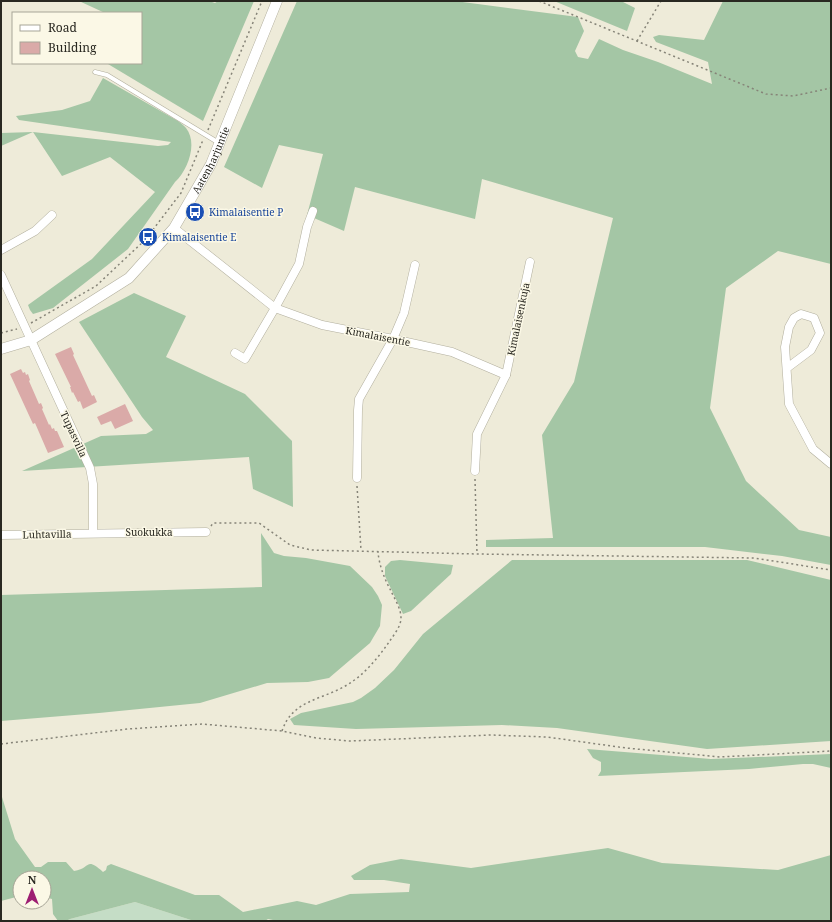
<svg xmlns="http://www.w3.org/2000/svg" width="832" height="922" viewBox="0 0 832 922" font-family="'Noto Serif',serif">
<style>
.green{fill:#c5ddc6}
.forest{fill:#a4c6a5}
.building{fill:#daaaa8}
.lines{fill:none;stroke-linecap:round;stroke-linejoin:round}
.service-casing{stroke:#b2af9e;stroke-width:5}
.minor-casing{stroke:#b2af9e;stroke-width:9}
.tertiary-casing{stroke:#b2af9e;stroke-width:11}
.path{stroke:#868478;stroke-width:1.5;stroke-dasharray:2 3;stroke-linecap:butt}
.service{stroke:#fff;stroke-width:4}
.minor{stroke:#fff;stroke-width:8}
.tertiary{stroke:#fff;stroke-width:10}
.labels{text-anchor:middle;stroke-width:3;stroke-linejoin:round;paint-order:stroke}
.street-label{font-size:10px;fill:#292821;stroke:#fbf8e6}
.transit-label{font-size:10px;fill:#164399;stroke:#fbf8e6;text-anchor:start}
</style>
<rect width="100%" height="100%" fill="#eeebd9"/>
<path class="green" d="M135,902L194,921H66L70,919Z"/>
<g class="forest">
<path d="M79,1H209L215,3L218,1H254L203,121L108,64V63H141V13H105Z"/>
<path d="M297,1H455L578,17L584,31L575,51L578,57L588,59L599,39L623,50L658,62L712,84L708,62L656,42L653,37L659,35L704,40L723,1H831V264L778,251L726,288L710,408L746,481L799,530L831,537V565L782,556L705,547H486V540L553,538L542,435L574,382L613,218L482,179L475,219L355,187L344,231L307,215L323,154L279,145L262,188L224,167Z"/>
<path d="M554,1H621L635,8L627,31Z"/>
<path d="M103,78L178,121C181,123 184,126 186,128C198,143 188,170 175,182L128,249L53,308L33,314L30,310L28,305L92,259L155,192L110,157L62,176L33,132L1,146V133L33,132L158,146L168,145L171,142L19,120L16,116L62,110L90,101Z"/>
<path d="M134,293L186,316L166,357L245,394L292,441L293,507L253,489L249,457L22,471L101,436L146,434L153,430L142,417L79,322Z"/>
<path d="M261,533L274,553L284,556L306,558L350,566L372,587L378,596L382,605L380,626L370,643L329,678L308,682L267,683L200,703L99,713L1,721V595L262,587Z"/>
<path d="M400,560L453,565L451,574L411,611L403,614L385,576V567L391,561Z"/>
<path d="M512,560H747L831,580V741L707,749L557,728L502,725L356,729L294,725L290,719L301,713L353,702L361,698L375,688L394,670L423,634Z"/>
<path d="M587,749L711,759L831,754V768L813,764H803L749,769L598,776L601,771V762L593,758Z"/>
<path d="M1,797H2L15,839L35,867H41L48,862H66L74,871C91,869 85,856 103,872L106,870L107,866L111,864L195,895H219L243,912L297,901L316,905L350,894L409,892L410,884L384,880H354L351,876L370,865L401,859L471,868L608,848L662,863L778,870L831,855V921H278L268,919L265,921H194L135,902L70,919L66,921H58L53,914L52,899L44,897V878H20V896L1,901Z"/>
</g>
<g class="building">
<path d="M71,347L74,354L73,355L92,396L94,395L97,402L83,409L80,401L78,402L73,392L72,393L70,387H71L55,354Z"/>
<path d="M21,369L23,373L25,372L26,375L28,374L30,380L29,381L39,404L41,403L43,408L42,409L49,425L50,424L52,429L54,428L55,431H57L64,447L48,453L35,423L33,424L10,374Z"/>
<path d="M125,404L133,421L115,429L111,421L101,425L97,417Z"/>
</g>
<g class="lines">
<defs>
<path id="service" d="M95,72L107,75L219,143"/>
<g id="minor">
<path d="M174,228L275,308L322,325L393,339L452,352L506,375L477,434L475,471"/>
<path d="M1,250L35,231L52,215"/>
<path d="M1,275L90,468L93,484V533"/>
<path d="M235,353L245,359L275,308L299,264L307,227L313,211"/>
<path d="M787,368L811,350L820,333L814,318L801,314L794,318L789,327L785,347L789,404L813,449L831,464"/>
<path d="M506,375L530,262"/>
<path d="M357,478L358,410L359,399L393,339L404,313L415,265"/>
<path d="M1,535L206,532"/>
</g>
<g id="tertiary">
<path id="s1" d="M1,349L31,340L129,278L174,228L211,164L277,1"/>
</g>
</defs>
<use href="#service" class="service-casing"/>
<use href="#minor" class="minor-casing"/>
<use href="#tertiary" class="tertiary-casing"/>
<g class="path">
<path d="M539,1L766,94L793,96L831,88"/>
<path d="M637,41L661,1"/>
<path d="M208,130L262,1"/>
<path d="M31,323L96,286L145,240L181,193L203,140"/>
<path d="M1,333L17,329"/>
<path d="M475,479L477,554"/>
<path d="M357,486L361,550"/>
<path d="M211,526L213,523H259L290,545L311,550L477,554L754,558L831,570"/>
<path d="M282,731C292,700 322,700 347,685C364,675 378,658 389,642C394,635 401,626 401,618C401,608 394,598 390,589C384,578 379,564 378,552"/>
<path d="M1,744L128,729L202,724L282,731L316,738L350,741L491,735L547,737L626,748L720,757L831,751"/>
</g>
<use href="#service" class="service"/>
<use href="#minor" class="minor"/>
<use href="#tertiary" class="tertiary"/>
</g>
<defs>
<symbol id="bus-disc" viewBox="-11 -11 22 22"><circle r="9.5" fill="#1a4fb4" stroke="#fbf8e6"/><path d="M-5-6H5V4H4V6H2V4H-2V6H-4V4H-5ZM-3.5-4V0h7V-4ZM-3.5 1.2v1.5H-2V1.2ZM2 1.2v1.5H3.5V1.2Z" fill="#fff"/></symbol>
</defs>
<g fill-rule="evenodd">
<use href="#bus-disc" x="184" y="201" width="22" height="22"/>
<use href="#bus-disc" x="137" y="226" width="22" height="22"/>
</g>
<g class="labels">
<g class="street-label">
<text dy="4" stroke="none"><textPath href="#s1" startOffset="292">Aatenharjuntie</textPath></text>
<text transform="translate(518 319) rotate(-78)" y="4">Kimalaisenkuja</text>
<text transform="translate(378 336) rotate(11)" y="4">Kimalaisentie</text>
<text transform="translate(74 434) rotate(65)" y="4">Tupasvilla</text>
<text x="149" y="536">Suokukka</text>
<text transform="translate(47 534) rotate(-1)" y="4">Luhtavilla</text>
</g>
<g class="transit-label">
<text x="209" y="216">Kimalaisentie P</text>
<text x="162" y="241">Kimalaisentie E</text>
</g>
</g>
<rect width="832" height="922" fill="none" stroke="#292821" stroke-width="4"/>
<rect x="12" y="12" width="130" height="52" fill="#fbf8e6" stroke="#a7a597"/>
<rect x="20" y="25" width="20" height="6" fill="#ffffff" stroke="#a7a597"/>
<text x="48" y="32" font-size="12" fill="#292821">Road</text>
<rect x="20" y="42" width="20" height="12" fill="#daaaa8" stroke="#a7a597"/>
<text x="48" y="52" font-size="12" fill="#292821">Building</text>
<g transform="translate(32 890)"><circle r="19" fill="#fbf8e6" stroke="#a7a597"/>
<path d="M0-3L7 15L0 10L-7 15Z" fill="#9d1e72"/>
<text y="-6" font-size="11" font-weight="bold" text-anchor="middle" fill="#292821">N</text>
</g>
</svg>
